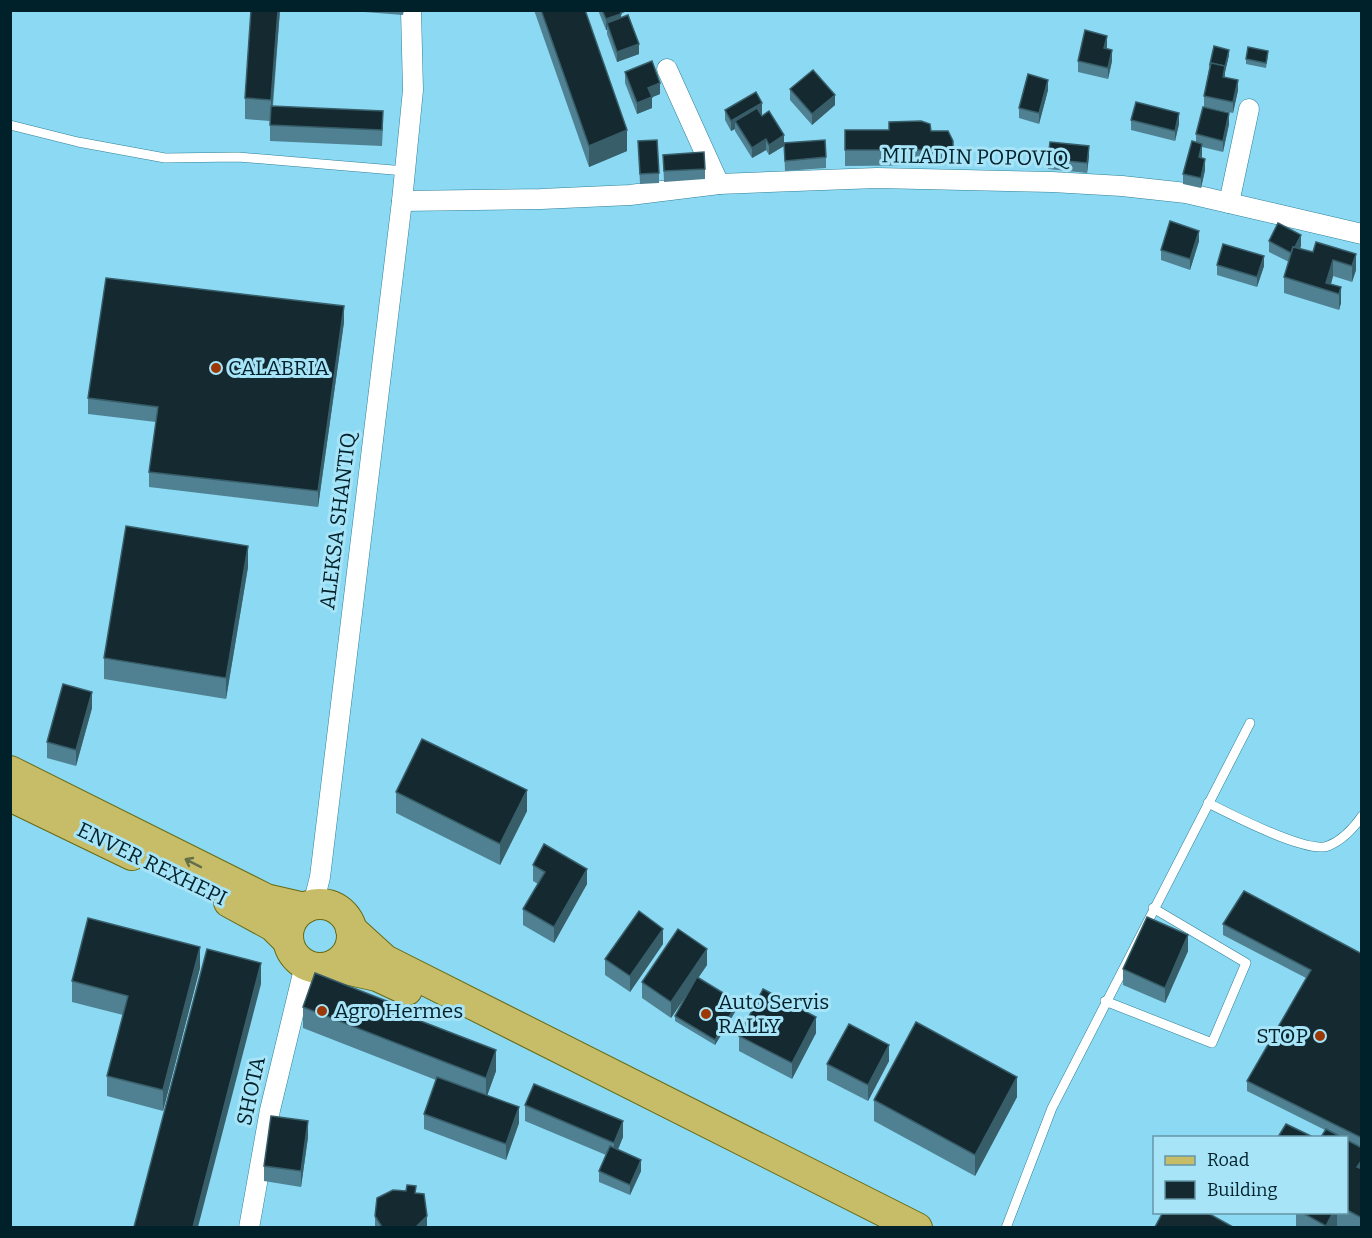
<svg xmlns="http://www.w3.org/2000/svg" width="1372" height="1238" viewBox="0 0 1372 1238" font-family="Bitter,serif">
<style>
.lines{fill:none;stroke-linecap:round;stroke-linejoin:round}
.service-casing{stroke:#2f8098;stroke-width:10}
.minor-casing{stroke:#2f8098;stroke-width:21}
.primary-casing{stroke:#696a12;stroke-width:32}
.service{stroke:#fff;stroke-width:9}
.minor{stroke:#fff;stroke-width:20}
.primary{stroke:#c7bd69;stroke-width:30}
.wall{fill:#508192}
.shaded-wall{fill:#385e6a}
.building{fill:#142930;stroke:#385e6a;stroke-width:1.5}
.oneway{stroke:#646f4a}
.poi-dot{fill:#9c3806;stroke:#a7e4f8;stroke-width:2}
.labels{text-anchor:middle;stroke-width:6;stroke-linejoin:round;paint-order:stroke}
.street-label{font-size:21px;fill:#00212a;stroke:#a7e4f8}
.poi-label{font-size:21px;fill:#00212a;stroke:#a7e4f8;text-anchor:start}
</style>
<rect width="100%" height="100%" fill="#8bd9f3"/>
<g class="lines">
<defs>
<g id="service">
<path d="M10,125L78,142L165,158L238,157L405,171"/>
<path d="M1208,803C1230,814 1307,854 1328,846C1343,840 1353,829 1362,816"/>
<path d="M1105,1001L1212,1043L1246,963L1153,908"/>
<path d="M1006,1228L1052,1108L1250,723"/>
</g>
<g id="minor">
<path d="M667,69L719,184"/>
<path d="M402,201L541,199L630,195L719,184L877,178L1052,182L1122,186L1186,193L1362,234"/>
<path d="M1229,203L1249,109"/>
<path d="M313,905L320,877L402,201L413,90L411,10"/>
<path d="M249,1228L270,1110L305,965"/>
</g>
<g id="primary">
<path d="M10,771L266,899L305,908"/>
<path d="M10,796L132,855"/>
<path d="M229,902L273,926L288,941"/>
<circle cx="320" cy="936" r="32"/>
<path d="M351,929L385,960L917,1228"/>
<path d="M332,966L377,976L407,990"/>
</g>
</defs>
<use href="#service" class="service-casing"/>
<use href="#minor" class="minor-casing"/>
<use href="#primary" class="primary-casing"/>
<use href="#service" class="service"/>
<use href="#minor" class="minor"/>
<use href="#primary" class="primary"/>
</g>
<g class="wall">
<path d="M280,10L273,106L383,127L382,146L270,141V121L245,119V98Z"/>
<path d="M339,10H404L403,15Z"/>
<path d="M534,10H585L627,151L589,167Z"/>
<path d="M598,10H629L621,13V18L639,54L617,62L607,34V30H606Z"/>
<path d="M1107,46V49L1112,61L1108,79L1078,72V61Z"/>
<path d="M1229,55L1225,72V77L1238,90L1233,113L1204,107V96L1210,64Z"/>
<path d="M1268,56L1266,68L1246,64V59Z"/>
<path d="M625,72L660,94L652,97V108L637,114L625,83Z"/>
<path d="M790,89L835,105L812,125L790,100Z"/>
<path d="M1048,90L1039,124L1019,118V108Z"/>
<path d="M725,110L762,114H761L784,143L826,157V168L785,171L784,146L769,155L766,150L752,158L735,131V129L731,131L725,120Z"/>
<path d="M1131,120L1179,124L1175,141L1131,130Z"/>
<path d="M1229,124L1223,152L1202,147V158L1205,170L1201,188L1183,184V174L1196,142V134Z"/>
<path d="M845,130H889L931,131L953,141V165L845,166Z"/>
<path d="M638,141L659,173V183L640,184Z"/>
<path d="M663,155L705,169V179L664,182Z"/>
<path d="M1089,156L1087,173L1048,169V159Z"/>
<path d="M1199,241L1190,270L1161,260V250Z"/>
<path d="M1269,241L1301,246L1300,249L1313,252L1356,254V270L1352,282L1333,276L1331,284L1341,287V303L1339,310L1284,293V277L1289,262L1269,252Z"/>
<path d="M1217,265L1264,266L1257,287L1217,275Z"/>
<path d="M344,322L318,507L149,487V472L156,422L88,414V398Z"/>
<path d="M248,567L226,699L104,679V658Z"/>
<path d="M92,708L76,766L47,758V742Z"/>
<path d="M396,792L527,811L500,865L396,813Z"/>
<path d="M533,865L587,884L554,943L523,925V909L538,884L533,881Z"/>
<path d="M1223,924L1362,954V1227H1341L1337,1226L1336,1227H1296V1212H1347V1137H1321L1325,1130L1247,1091V1081L1306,978L1223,935Z"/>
<path d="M663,944L630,992L605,975V959Z"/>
<path d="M1188,951L1165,1003L1123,985V969Z"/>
<path d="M707,965L698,978L738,1007L715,1045L675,1021V1016L691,988L671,1018L642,998V982Z"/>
<path d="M200,968L163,1111L107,1096V1076L123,1015L72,1002V981Z"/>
<path d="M303,1007L412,1018L496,1071L487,1095L519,1123L506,1160L424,1129V1114L436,1080L303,1028Z"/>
<path d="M816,1033L792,1079L739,1051V1036Z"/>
<path d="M889,1061L868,1101L827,1080V1064Z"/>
<path d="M1017,1097L975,1176L874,1121V1100Z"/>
<path d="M525,1105L623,1137L618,1150L641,1171L630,1195L599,1182V1171L606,1155L525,1121Z"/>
<path d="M308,1137L301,1187L264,1181V1166Z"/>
<path d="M416,1193L427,1227H375V1216Z"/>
</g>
<g class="shaded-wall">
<path d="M278,10H280L271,121V100Z"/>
<path d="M618,10H629L618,15Z"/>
<path d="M621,14V24L607,23V30H606V19Z"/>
<path d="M1107,36V46L1104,59V48Z"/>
<path d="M639,44V54L617,62V52Z"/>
<path d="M1112,50V61L1108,79V68Z"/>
<path d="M1229,50V55L1225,72L1223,87V77Z"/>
<path d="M1048,80V90L1039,124V113Z"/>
<path d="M1238,80V90L1233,113V102Z"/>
<path d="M660,83V94L648,99V88Z"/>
<path d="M835,95V105L812,125V114Z"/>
<path d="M652,97V108L637,114V103Z"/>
<path d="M762,103V114L739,127L735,121V129L731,131V121Z"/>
<path d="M1179,113V124L1175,141V131Z"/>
<path d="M1229,113V124L1223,152V141Z"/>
<path d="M627,130V151L589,167V146Z"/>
<path d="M784,135V146L769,155V145Z"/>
<path d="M766,139V150L752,158V148Z"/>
<path d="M1202,144V154L1199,168V157Z"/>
<path d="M1089,146V156L1087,173V163Z"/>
<path d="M1205,159V170L1201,188V178Z"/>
<path d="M1199,231V241L1190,270V259Z"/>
<path d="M1301,235V246L1292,264V253Z"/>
<path d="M1356,254V270L1352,282V266Z"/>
<path d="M1264,256V266L1257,287V277Z"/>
<path d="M1333,260V276L1329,291L1326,283Z"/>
<path d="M1341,287V303L1339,310V294Z"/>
<path d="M344,306V322L318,507V491Z"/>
<path d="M248,546V567L226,699V678Z"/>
<path d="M92,692V708L76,766V750Z"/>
<path d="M527,790V811L500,865V844Z"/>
<path d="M587,869V884L554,943V927Z"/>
<path d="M663,929V944L630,992V976Z"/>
<path d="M1188,935V951L1165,1003V988Z"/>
<path d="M200,947V968L163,1111V1090Z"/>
<path d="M707,949V965L671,1018V1002Z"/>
<path d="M261,963V984L198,1227H193Z"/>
<path d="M738,1002V1007L715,1045V1040Z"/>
<path d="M816,1017V1033L792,1079V1063Z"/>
<path d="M889,1045V1061L868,1101V1085Z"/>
<path d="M496,1050V1071L486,1099V1078Z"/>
<path d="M1017,1077V1097L975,1176V1155Z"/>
<path d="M519,1107V1123L506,1160V1144Z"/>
<path d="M308,1121V1137L301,1187V1171Z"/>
<path d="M623,1121V1137L614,1158V1143Z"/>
<path d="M641,1160V1171L630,1195V1185Z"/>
<path d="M1362,1160V1181L1357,1167Z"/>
<path d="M1333,1212H1337V1226L1336,1227H1326Z"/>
<path d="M427,1216V1227H416Z"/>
</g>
<g class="building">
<path d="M251,10H278L271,100L245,98Z"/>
<path d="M541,10H585L627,130L589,146Z"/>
<path d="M602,10H620L621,14L606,19Z"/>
<path d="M628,15L639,44L617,52L607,23Z"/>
<path d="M1085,30L1107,36L1104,48L1112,50L1108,68L1078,61Z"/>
<path d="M1214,46L1229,50L1225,67V66L1211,63L1210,64Z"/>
<path d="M1248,47L1268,51L1266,63L1246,59Z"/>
<path d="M652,61L660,83L648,88L652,97L637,103L625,72Z"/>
<path d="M1211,63L1225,66L1223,77L1238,80L1233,102L1204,96Z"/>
<path d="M813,70L835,95L812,114L790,89Z"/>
<path d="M1028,74L1048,80L1039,113L1019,108Z"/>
<path d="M756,92L762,103L731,121L725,110Z"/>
<path d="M1136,102L1179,113L1175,131L1131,120Z"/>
<path d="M271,106L383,111L382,130L270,125Z"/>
<path d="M1203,107L1229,113L1223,141L1196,134Z"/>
<path d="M757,108L762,116L769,111L784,135L769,145L766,139L752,148L735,121Z"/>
<path d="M921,121L930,124L931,131H948L953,141V150H845V130H889V122Z"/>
<path d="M657,140L659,173L640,174L638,141Z"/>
<path d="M825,140L826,157L785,161L784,143Z"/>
<path d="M1192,141L1202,144L1199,157L1205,159L1201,178L1183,174Z"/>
<path d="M1050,142L1089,146L1087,163L1048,159Z"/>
<path d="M704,152L705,169L664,171L663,155Z"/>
<path d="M1170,221L1199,231L1190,259L1161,250Z"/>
<path d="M1278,223L1301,235L1295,247H1293L1291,253L1269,241Z"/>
<path d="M1316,242L1356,254L1352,266L1333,260L1326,283L1341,287L1339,294L1284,277L1293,247L1313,252Z"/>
<path d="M1223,244L1264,256L1257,277L1217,265Z"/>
<path d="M106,278L344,306L318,491L149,472L158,407L88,398Z"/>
<path d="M126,526L248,546L226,678L104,658Z"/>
<path d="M63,684L92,692L76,750L47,742Z"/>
<path d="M422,739L527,790L500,844L396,792Z"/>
<path d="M544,844L587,869L554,927L523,909L545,872L533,865Z"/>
<path d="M1244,891L1362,954V1138L1247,1081L1311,970L1223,924Z"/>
<path d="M639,911L663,929L630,976L605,959Z"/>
<path d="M1147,917L1188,935L1165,988L1123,969Z"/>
<path d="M88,918L200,947L163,1090L107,1076L128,996L72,981Z"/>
<path d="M678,929L707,949L671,1002L642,982Z"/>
<path d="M207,949L261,963L193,1227H134Z"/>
<path d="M315,973L412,1011L410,1017L496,1050L486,1078L303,1007Z"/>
<path d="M697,977L738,1002L715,1040L675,1016Z"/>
<path d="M763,989L816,1017L792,1063L739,1036Z"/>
<path d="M916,1022L1017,1077L975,1155L874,1100Z"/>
<path d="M849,1024L889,1045L868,1085L827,1064Z"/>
<path d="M437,1077L519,1107L506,1144L424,1114Z"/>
<path d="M534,1084L623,1121L614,1143L525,1105Z"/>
<path d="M271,1116L308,1121L301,1171L264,1166Z"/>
<path d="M1286,1124L1313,1137H1278Z"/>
<path d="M1326,1129L1341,1137H1321Z"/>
<path d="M1347,1140L1362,1148V1160L1357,1167L1362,1169V1218L1347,1210Z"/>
<path d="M610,1146L641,1160L630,1185L599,1171Z"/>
<path d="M407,1185L416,1186L415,1193L424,1194L427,1216L416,1227H382L375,1216L377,1198L393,1190L406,1191Z"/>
<path d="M1163,1212H1206L1233,1227H1155Z"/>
<path d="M1301,1212H1333L1326,1226Z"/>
</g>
<defs><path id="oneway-shaft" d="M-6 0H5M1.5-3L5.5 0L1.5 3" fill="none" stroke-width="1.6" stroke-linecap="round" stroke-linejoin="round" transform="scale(1.5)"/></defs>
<use class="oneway" href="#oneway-shaft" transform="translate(193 863) rotate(-153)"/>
<g class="poi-dot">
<circle cx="216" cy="368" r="6"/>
<circle cx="322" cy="1011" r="6"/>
<circle cx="706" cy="1014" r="6"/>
<circle cx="1320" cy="1036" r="6"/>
</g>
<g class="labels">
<g class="street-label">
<text transform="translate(975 157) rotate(1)" y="7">MILADIN POPOVIQ</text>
<text transform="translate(338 521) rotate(-83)" y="7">ALEKSA SHANTIQ</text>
<text transform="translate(152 864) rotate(26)" y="7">ENVER REXHEPI</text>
<text transform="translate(251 1091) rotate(-78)" y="7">SHOTA</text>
</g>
<g class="poi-label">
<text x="228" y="375">CALABRIA</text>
<text x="718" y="1009">Auto Servis<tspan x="718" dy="24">RALLY</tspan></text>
<text x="334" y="1018">Agro Hermes</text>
<text x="1308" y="1043" text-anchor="end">STOP</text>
</g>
</g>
<rect width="1372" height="1238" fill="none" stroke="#00212a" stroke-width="24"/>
<rect x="1153" y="1136" width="195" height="78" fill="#a7e4f8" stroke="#6496a6" stroke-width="1.5"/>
<rect x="1165" y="1156" width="30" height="9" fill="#c7bd69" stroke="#6496a6" stroke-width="1.5"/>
<text x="1207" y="1166" font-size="18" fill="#00212a">Road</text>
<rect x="1165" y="1181" width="30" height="18" fill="#142930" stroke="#6496a6" stroke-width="1.5"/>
<text x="1207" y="1196" font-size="18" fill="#00212a">Building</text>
</svg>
